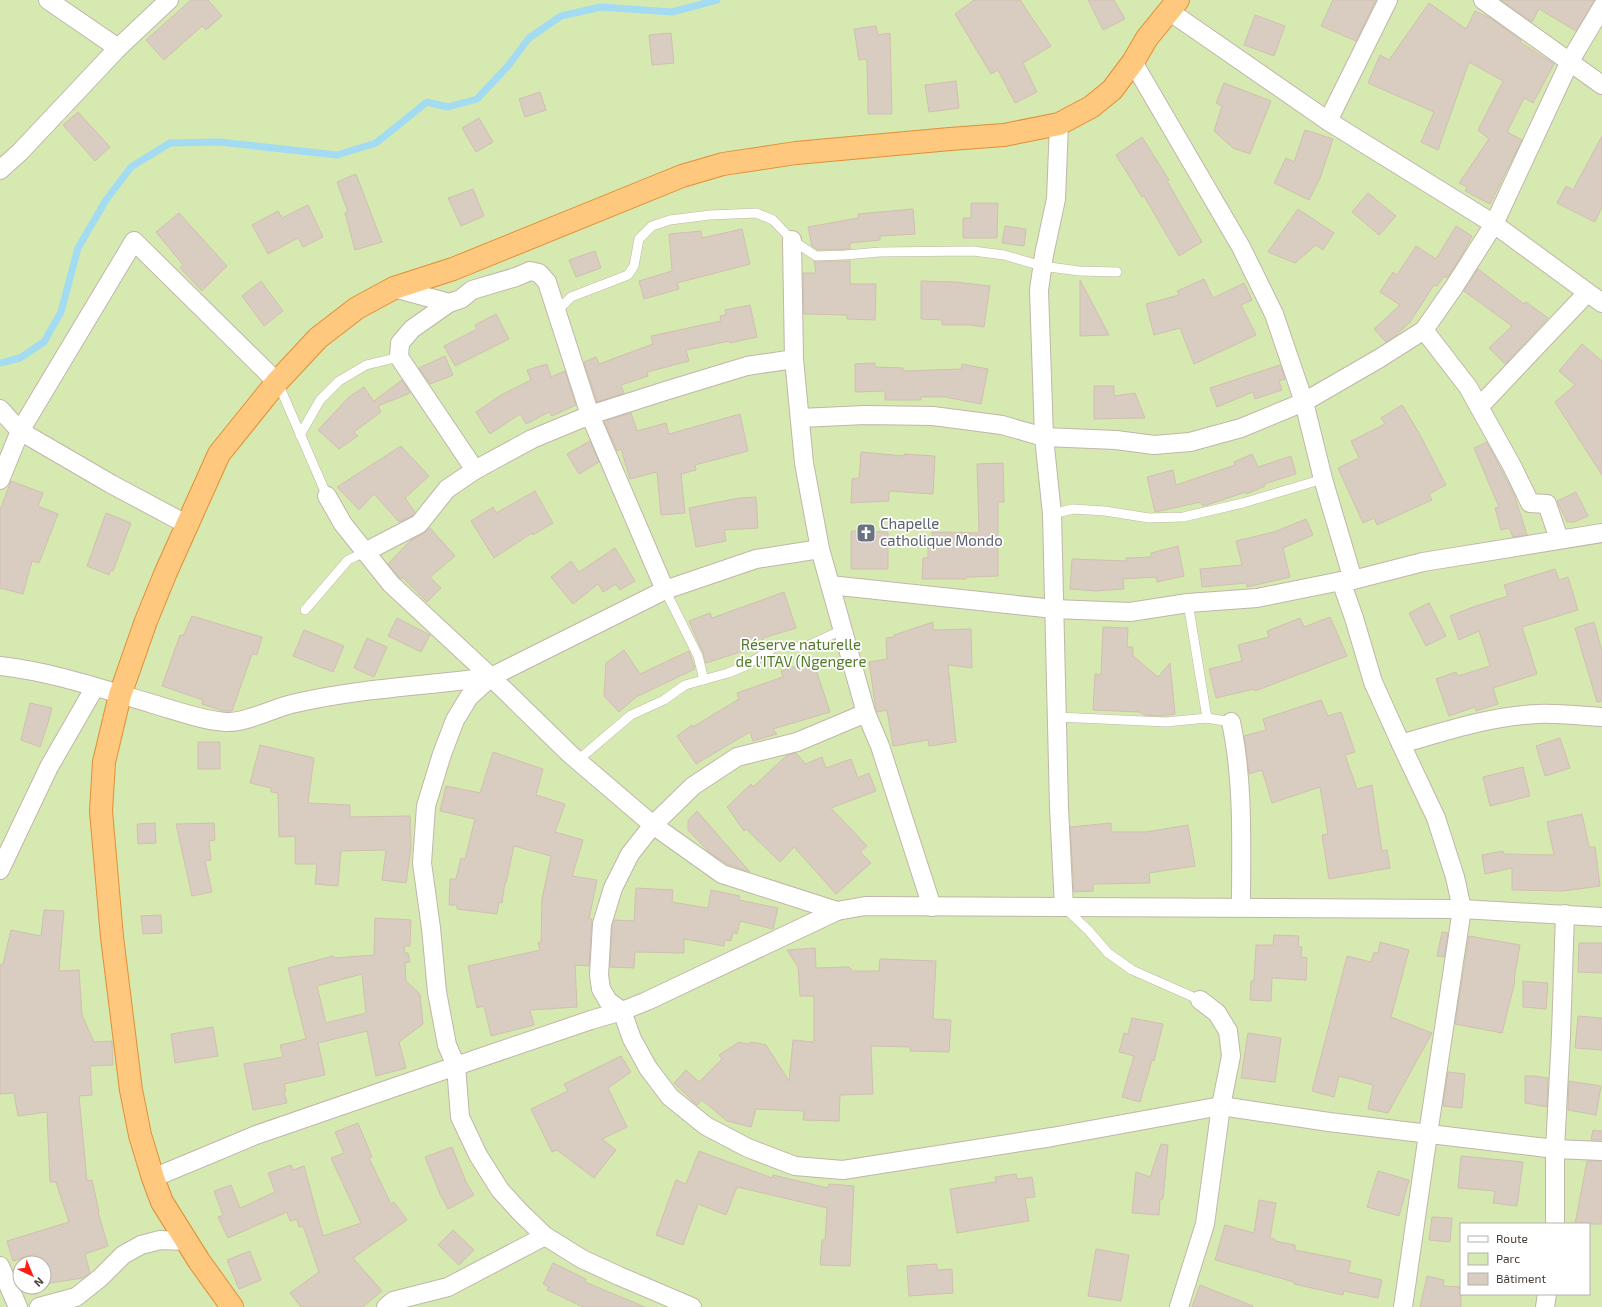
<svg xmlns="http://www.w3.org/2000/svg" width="1602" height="1307" viewBox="0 0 1602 1307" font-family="'Exo 2',sans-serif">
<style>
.green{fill:#d6e9b0;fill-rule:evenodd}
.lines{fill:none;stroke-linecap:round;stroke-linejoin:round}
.stream{stroke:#a3dbf2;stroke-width:7}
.building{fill:#d9ccc0;stroke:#d1c0b0;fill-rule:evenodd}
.service-casing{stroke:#c0b6aa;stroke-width:10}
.minor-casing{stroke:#c0b6aa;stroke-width:20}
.trunk-casing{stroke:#e18e35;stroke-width:24}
.service{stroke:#fff;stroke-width:9}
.minor{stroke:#fff;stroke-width:18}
.trunk{stroke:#ffc87f;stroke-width:22}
.labels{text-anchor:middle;stroke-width:3.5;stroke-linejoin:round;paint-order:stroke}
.worship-label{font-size:15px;fill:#5b616d;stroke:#fff;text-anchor:start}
.park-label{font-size:15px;fill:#517b27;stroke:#fff}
</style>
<rect width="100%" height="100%" fill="#f4efe8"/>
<path class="green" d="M0,0H1602V1307H0ZM1461,1224H1589V1294H1461ZM20,1263H44V1287H20Z"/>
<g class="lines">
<path class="stream" d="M0,363L20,358L44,342L61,312L78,248L106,200L131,167L170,143L219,142L337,155L376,143L427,102L448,107L477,99L508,66L529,38L561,16L601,7L672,12L717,0"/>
</g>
<g class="building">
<path d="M191,0H208L222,16L206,30L202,26L164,60L146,40Z"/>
<path d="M974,0H1020L1051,46L1023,63L1037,92L1015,103L998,70L991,74L955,14Z"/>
<path d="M1088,0H1114L1125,19L1103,30Z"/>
<path d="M1333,0H1376L1356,41L1321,26Z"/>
<path d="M1501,0H1595L1576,31L1539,9L1532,22Z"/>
<path d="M1429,3L1466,29L1475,11L1490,18L1521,40L1520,42L1554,64L1533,103L1524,98L1507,132L1522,140L1490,204L1465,191L1467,187L1459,183L1489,139L1478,130L1503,81L1469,62L1438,150L1421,142L1434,112L1368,83L1380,55L1389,60Z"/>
<path d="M1255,15L1285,26L1274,56L1244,45Z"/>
<path d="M876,26L878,35L890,33L892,114H868L867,59L859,60L854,29Z"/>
<path d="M671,33L674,63L652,65L649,35Z"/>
<path d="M956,81L959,108L929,112L925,85Z"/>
<path d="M1224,83L1271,101L1250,154L1233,148L1214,131L1222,106L1216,103Z"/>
<path d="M540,92L546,110L525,117L519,99Z"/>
<path d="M78,112L110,147L95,161L63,125Z"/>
<path d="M479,118L493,142L476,152L462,128Z"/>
<path d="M1305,130L1333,139L1320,178L1309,200L1274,183L1286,158L1294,162Z"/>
<path d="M1602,136V207L1595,222L1557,203L1566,186L1573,190Z"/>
<path d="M1142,137L1169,180L1167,181L1202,242L1179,256L1144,196L1142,197L1116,155Z"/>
<path d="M356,174L382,242L355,250L345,213L348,212L337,182Z"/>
<path d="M473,189L484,216L461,226L448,198Z"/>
<path d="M1368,193L1396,216L1379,235L1352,212Z"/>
<path d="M971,203H998L997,238H963V218H971Z"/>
<path d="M308,205L323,237L303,247L298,238L268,254L252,225L278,211L282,218Z"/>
<path d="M913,209L915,234L880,236V240L850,243V249L818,250L812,246L808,227L858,218V214Z"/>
<path d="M1298,209L1334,233L1323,250L1316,245L1295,263L1268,252Z"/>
<path d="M179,213L227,266L202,291L180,268L183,265L156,232Z"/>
<path d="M1005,226L1026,229L1024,246L1002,243Z"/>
<path d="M1456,226L1472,236L1461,257L1447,278L1444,276L1437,286L1434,285L1410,322L1394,337L1386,342L1374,329L1400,305L1380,292L1393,272L1397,275L1416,246L1436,259Z"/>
<path d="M742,229L750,264L677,283L679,289L644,299L639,281L672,271L669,234L701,231L702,238Z"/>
<path d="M595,251L601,268L576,277L569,260Z"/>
<path d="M814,261H850V284H876L875,320L847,319V315L804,314L803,273H816Z"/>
<path d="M1478,269L1524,304L1526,302L1548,318L1505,364L1489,348L1512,326L1464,291Z"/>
<path d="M1204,279L1213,298L1244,283L1252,300L1241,305L1256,335L1194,364L1180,328L1154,335L1146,304L1179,295L1177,291Z"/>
<path d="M1080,280L1109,335L1080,336Z"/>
<path d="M261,281L283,311L264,326L242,296Z"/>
<path d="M921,281L956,282L990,286L984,327L971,325H942V320L921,319Z"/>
<path d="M750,305L757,337L730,343L729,341L686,350L689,361L647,372L648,376L621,385L624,393L597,402L584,362L596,357L599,364L653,344L651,336L721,321L720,316L726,315L725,310Z"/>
<path d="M496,314L509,339L455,366L444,346L477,329L475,325Z"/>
<path d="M1582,344L1602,361V475L1555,402L1575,385L1559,371Z"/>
<path d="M445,356L453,375L430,384L419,368Z"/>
<path d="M875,363V367L903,368V371L961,369L962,364L988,369L981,404L945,397H921V400H885V391L855,392V364Z"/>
<path d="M547,364L551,377L565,371L576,405L552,416L549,412L526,424L520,414L490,434L476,412L501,395L531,380L527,370Z"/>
<path d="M1280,365L1285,379L1279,381L1282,390L1255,399L1253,392L1217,407L1210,388Z"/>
<path d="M402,380L410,393L378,406L381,412L354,432L358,436L339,449L318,430L349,397L364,387L375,403L374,401Z"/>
<path d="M1094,386H1114V396L1135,393L1145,418L1094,419Z"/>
<path d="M1402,405L1419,433L1446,485L1429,494L1432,500L1377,525L1374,518L1363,523L1338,468L1359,458L1351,441L1385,424L1381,418Z"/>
<path d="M631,413L637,431L666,423L669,434L740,414L748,451L695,465L696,470L681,474L685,513L661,515L657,472L630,479L621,449L617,451L604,421Z"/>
<path d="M590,441L599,462L579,474L567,454Z"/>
<path d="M1487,442L1514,494L1527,535L1513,537L1509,528L1501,530L1495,508L1499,507L1474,448Z"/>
<path d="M401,446L429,476L405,498L415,512L412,516L399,522L374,494L359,510L337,487Z"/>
<path d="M861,452L904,456V454L935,456L933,494L889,491V501L851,503L852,479L859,478Z"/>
<path d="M1252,454L1258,467L1291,456L1296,474L1264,484L1265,486L1247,494L1246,492L1207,505L1203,506L1201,502L1155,512L1147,477L1173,470L1176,485L1235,465L1234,462Z"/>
<path d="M1003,463L1004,502H998V576L967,577L966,579H922L923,558H928V547H932V532L979,533L977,464Z"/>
<path d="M11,481L43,493L38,506L58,514L39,563L32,561L23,594L0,588V510Z"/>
<path d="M535,491L553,523L533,535L532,533L494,558L471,521L493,507L496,513Z"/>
<path d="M1576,492L1588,516L1574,522H1567L1557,501Z"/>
<path d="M756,497L758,528L724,530L726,541L696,547L689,508L739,498Z"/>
<path d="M106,513L131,523L113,571L111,570L109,575L87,566Z"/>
<path d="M1306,519L1313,535L1283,548L1290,577L1247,587L1246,583L1202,587L1200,569L1242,565L1236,541L1274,532Z"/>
<path d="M430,528L455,556L430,577L441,588L427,602L402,577L401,579L399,577L388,564L410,541L424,533Z"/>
<path d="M851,531L888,532V569H851Z"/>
<path d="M1178,546L1184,576L1157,582L1156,577L1123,579L1124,589L1096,591L1070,589L1072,559L1126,561V558L1151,557V553Z"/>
<path d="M615,548L635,581L620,590L616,584L603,592L598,584L573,604L551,577L571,561L579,572Z"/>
<path d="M1555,569L1559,580L1568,577L1578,610L1522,627L1537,674L1493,688L1498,704L1476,711L1475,707L1449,716L1436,679L1456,672L1458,676L1490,666L1479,631L1459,640L1450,616L1473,607L1508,596L1504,585Z"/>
<path d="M784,592L796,628L763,638L765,644L706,663L703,653L689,621L710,613L712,618Z"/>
<path d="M1429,603L1446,636L1426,646L1409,613Z"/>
<path d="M192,616L262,637L257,655L252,654L232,711H223L202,704L203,700L162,686L180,635L183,636Z"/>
<path d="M1330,617L1347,656L1255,691L1254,689L1216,698L1209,669L1242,661L1238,645L1269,637L1267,631L1300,618L1304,627Z"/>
<path d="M397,618L430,635L421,652L388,636Z"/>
<path d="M933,622V630L971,629L972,668L948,665L956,742L929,746L928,740L893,746L887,710L877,712L876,710L869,662L887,659L886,638L894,637V635Z"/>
<path d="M1594,622L1602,651V701L1597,702L1575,628Z"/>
<path d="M1103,627L1128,628L1127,647H1133V656L1158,677L1170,663L1175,714L1161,716L1144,715L1140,712L1093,710L1095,674L1101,675Z"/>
<path d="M304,630L344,646L333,672L293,656Z"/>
<path d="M367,638L387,647L374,677L354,668Z"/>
<path d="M624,650L640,674L689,651L695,669L636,697L619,712L604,696L606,663Z"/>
<path d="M813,661L830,712L773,729L777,734L753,741L750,732L696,764L677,736L692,725L693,727L739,699L737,693L783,677L781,671Z"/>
<path d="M1321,700L1328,716L1341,712L1355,752L1345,755L1357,789L1372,785L1382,851L1387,850L1390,868L1329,879L1322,835L1328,834L1320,787L1272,803L1262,770L1249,774L1244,736L1266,730L1263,719Z"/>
<path d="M30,703L52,708L48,723L40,747L21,740Z"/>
<path d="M1560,738L1570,768L1545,776L1536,746Z"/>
<rect x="198" y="742" width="22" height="27"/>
<path d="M260,745L314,758L308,803L350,805V817L410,816L411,849L406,883L382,880L386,850L341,851L338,886L315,884L317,864H295V836L279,837L278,793L271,792V788L250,783Z"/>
<path d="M493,752L543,769L536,795L565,804L555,832L583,840L572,876L597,880L589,919H592L589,966L575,965L577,1007L530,1010L534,1025L491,1036L484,1006L477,1008L468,966L540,950L538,943L541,942L542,899L551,856L514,846L506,883L505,882L502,903L499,902L497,914L457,909V905H449L450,879H456L461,858L465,859L475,819L440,811L446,786L480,793Z"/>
<path d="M796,753L806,764L822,757L826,768L851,759L858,778L869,773L876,791L831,808L867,846L860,852L871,863L836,894L794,847L780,862L746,829L744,831L727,807L751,784L753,787L786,756Z"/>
<path d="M1523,767L1530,796L1490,806L1483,777Z"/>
<path d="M697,811L750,872L727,864L711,854L688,830V821Z"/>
<path d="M1582,814L1589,847H1595L1600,886L1563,891L1512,890V868L1485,874L1482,855L1503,851L1504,854L1554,855L1547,822Z"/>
<path d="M155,823L156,843L138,844L137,824Z"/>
<path d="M214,823L215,840L209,841L211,860L205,861L212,892L192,896L176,824Z"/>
<path d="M1111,823V832H1146L1188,825L1195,866L1149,873L1150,883L1093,884V891L1074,892L1070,827Z"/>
<path d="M636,888L673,890L672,902L708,908L711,890L740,896L739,900L778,908L773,929L740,921L737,934L733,932L731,941L725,940L724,946L684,939V953L635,952L634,968L610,967L612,926L614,920L634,921Z"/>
<path d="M44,910L64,911L59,971L79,970L82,1015L94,1042L112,1041L113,1065L90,1066L92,1095L79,1096L87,1181L92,1180L99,1212H98L108,1246L85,1254L90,1273L83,1278L44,1284V1263H37L36,1254L13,1261L7,1241L69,1222L56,1182H50L47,1112L18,1116L14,1093L0,1094V965L3,964L11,930L41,936Z"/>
<path d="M161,915L162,933L143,934L141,916Z"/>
<path d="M375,918L411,920L410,946H404L405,953H408L410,962L405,963L406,981L420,994L423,1024L399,1042L406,1068L376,1076L367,1031L318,1043L325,1075L284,1084L286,1091L284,1092L287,1103L253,1110L244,1064L283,1057L280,1045L306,1039L288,968L333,956L334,958L374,955ZM362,974L366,1013L326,1023L317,986Z"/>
<path d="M1442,932L1448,933L1444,957L1437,956Z"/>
<path d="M1274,935L1299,936L1298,947H1302L1301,957L1307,958L1306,980L1272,978L1271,1001L1250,1000L1251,981H1254L1256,945H1273Z"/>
<path d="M1469,936L1520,945L1514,980L1515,981L1502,1033L1455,1024Z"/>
<path d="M1380,942L1409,950L1391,1017L1432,1033L1388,1113L1368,1109L1373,1085L1339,1076L1334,1097L1312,1091L1347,956L1371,962L1374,952L1378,953Z"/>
<path d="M1579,943H1602V973L1578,972Z"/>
<path d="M815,948L816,968L849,967L853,971H879L880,959L936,961L933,1019L951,1020L949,1052L910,1051V1047L871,1046L873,1094L840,1095L839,1121L803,1120L804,1111L756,1109L751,1127L727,1121L702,1100L697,1105L674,1083L686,1070L699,1082L722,1059L719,1055L739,1042L748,1044L752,1042L766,1045L789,1081L793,1040L814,1042V996H800L798,967L787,950Z"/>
<path d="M1523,981L1548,983L1546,1009L1523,1007Z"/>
<path d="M1578,1016L1602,1018V1050L1575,1048Z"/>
<path d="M1132,1018L1163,1024L1154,1061L1152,1060L1140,1102L1122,1097L1134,1056L1119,1052L1124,1033L1128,1034Z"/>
<path d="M213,1027L218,1056L175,1063L171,1034Z"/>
<path d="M1248,1033L1281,1038L1275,1082L1241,1078Z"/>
<path d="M621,1056L631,1072L608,1088L627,1127L602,1139L616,1150L594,1178L557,1150L552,1152L531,1109L568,1091L564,1084Z"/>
<path d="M1448,1072L1465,1074L1462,1108L1443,1106Z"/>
<path d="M1525,1076H1535L1548,1078L1547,1107L1525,1103Z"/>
<path d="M1569,1081L1601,1086L1596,1115L1568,1110Z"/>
<path d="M358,1123L372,1157L369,1158L391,1204L394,1202L407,1220L353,1258L382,1291L363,1307H301L290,1293L319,1272L303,1226L299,1227L297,1219L290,1221L287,1212L228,1238L218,1217L223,1215L214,1191L231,1185L240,1208L275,1192L268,1173L291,1165L293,1170L304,1166L323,1236L361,1223L331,1158L344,1153L335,1132Z"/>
<path d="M1593,1130L1602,1131V1140H1591Z"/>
<path d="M1161,1144L1168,1145L1163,1199H1160L1159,1215L1132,1213L1136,1172L1150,1177Z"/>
<path d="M452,1147L466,1182L474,1195L448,1209L440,1194L425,1157Z"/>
<path d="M699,1151L772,1178L773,1175L828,1188L829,1184L854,1186L850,1266L820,1265L822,1240H825L827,1208L737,1187L726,1215L698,1204L683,1245L656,1235L676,1180L686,1184Z"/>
<path d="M1461,1156L1523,1162L1517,1206L1493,1203L1495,1191L1458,1188Z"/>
<path d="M1587,1161H1602V1224H1575Z"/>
<path d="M1378,1171L1409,1180L1399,1216L1367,1207Z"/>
<path d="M1016,1174L1017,1179L1032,1177L1035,1197L1025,1198L1029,1221L957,1233L950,1189L996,1182L995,1177Z"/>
<path d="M1259,1200L1276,1203L1270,1238L1275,1239V1241L1295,1245V1250L1351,1261L1348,1272L1382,1280L1378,1298L1344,1291L1343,1295L1294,1284V1282L1215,1260L1225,1225L1254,1233Z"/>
<path d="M1432,1217L1452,1218L1450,1242L1429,1240Z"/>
<path d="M453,1230L474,1250L459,1265L438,1245Z"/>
<path d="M1096,1249L1129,1255L1121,1301L1088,1296Z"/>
<path d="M250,1251L261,1280L239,1289L227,1260Z"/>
<path d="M553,1263L586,1279L585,1282L645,1307H583L547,1290L549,1287L543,1284Z"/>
<path d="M937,1264V1270L952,1269L953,1293L909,1296L907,1266Z"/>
<path d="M1427,1276L1444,1280L1443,1286L1461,1287V1307H1420Z"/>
<path d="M1200,1285L1253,1306V1307H1192Z"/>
</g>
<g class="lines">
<defs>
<g id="service">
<path d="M557,311L571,297L628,275L634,266L639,239L652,226L670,220L710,215L756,213L773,220L792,240L816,256L845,255L880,252L973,251L1004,255L1042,266L1079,271L1117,272"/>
<path d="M278,383L327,496"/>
<path d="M300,435L320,400L339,381L366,365L399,357"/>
<path d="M1052,514L1073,509L1105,511L1149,518L1183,517L1243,503L1323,479"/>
<path d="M665,590L698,656L704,680"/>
<path d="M1188,603L1207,718"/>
<path d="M305,610L348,560L365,552"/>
<path d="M1057,717L1166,722L1207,718L1231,722"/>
<path d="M577,761L631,715L664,700L685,685L728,673L745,666L775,647H805L842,630"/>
<path d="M1064,907L1089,931L1108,953L1132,970L1200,1000"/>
</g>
<g id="minor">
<path d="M48,0L118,48"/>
<path d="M1483,0L1602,85"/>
<path d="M1169,11L1328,121L1494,224L1602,303"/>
<path d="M1133,62L1241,247L1274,314L1304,402L1323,479L1353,580"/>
<path d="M1328,121L1388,0"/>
<path d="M1059,124L1056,199L1044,255L1039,290L1044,437L1052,514L1059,808L1064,907"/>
<path d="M0,170L20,152L118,48L169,0"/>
<path d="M792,240L794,359L804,463L820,549L866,713L880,746L932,907"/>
<path d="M394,288L449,303L461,299L472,290L516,277L530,271L539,273L547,282L590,415L665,590"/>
<path d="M449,303L412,329L400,343L399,357L475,470"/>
<path d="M1424,330L1468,387L1512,466L1530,503L1547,504L1559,539"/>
<path d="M1479,407L1587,293"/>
<path d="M0,409L20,431L111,484L186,524"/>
<path d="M800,418L865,415L933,416L1002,425L1044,437L1116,440L1154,445L1190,442L1241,428L1304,402L1380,358L1424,330L1454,287L1494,224L1570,61L1602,7"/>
<path d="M0,480L20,431L134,241L277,382"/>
<path d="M327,496L343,524L391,584L491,677L571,755L653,825L722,874L837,911"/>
<path d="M365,552L419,524L447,489L475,470L532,439L590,415L665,391L747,366L794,359"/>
<path d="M1341,581L1354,618L1373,682L1401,744L1436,818L1455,877L1462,909L1428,1134L1403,1307"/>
<path d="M830,585L1054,609L1130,612L1188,603L1257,598L1341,581L1353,580L1423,562L1602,533"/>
<path d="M0,666C53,672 102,689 153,704C177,711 201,720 226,722C247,723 275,707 296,703C360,688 426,686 491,677"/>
<path d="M866,713L797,742L737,757L693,786L653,825L630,854L613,888L602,924L599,975L601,989L608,1001L622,1011L632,1039L648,1068L670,1097L706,1126L748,1148L795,1166L843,1170L1052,1137L1221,1106L1329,1122L1555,1149L1602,1151"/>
<path d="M1231,722C1244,782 1241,846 1241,907"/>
<path d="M1401,744C1446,731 1491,716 1538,714C1559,713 1581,716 1602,717"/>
<path d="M0,870L49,767L95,687"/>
<path d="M153,1178L256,1135L456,1066L591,1020L622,1011L647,1001L837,911L865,906L1462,909L1602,917"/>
<path d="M1555,1224V1149L1561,1035L1565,914"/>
<path d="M0,1266L18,1307"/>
<path d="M39,1307L76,1297L100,1278L123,1255L141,1245L160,1240L186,1241"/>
<path d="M386,1307L393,1301L448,1287L545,1236"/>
<path d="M692,1307L619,1276L582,1259L545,1236L521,1213L500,1190L478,1155L460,1117L456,1066L447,1045L437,992L431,928L422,863L426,806L442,754L455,720L469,697L491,677L665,590L756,559L820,549"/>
<path d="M1179,1307L1205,1224L1221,1106L1231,1056L1228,1031L1217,1013L1200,1000"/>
<path d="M1545,1307L1547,1294"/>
</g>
<path id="trunk" d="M232,1307L199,1261L162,1202L153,1178L140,1135L131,1090L112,937L101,811L104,762L120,695L146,621L166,572L219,454L277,382L318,338L357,308L394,288L453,269L682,176L723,164L796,153L950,139L1004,135L1059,124L1091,107L1112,90L1133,62L1147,38L1178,0"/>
</defs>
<use href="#service" class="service-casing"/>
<use href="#minor" class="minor-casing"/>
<use href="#trunk" class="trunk-casing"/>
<use href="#service" class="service"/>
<use href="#minor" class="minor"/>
<use href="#trunk" class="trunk"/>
</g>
<defs>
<symbol id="church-square" viewBox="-11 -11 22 22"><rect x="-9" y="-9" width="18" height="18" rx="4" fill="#6b7280" stroke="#fff"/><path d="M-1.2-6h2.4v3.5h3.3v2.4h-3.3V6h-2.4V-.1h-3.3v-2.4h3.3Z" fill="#fff"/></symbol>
</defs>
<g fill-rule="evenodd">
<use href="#church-square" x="855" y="522" width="22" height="22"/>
</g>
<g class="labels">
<g class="worship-label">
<text x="880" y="529">Chapelle<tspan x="880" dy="17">catholique Mondo</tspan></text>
</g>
<g class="park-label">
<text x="801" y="650">Réserve naturelle<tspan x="801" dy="17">de l'ITAV (Ngengere</tspan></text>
</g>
</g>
<rect x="1460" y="1223" width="130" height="72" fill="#ffffff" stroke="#b6b2af"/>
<rect x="1468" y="1236" width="20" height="6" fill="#ffffff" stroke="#b6b2af"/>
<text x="1496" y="1243" font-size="12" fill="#483f36">Route</text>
<rect x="1468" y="1253" width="20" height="12" fill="#d6e9b0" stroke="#b6b2af"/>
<text x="1496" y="1263" font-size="12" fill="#483f36">Parc</text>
<rect x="1468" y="1273" width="20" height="12" fill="#d9ccc0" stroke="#b6b2af"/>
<text x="1496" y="1283" font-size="12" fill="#483f36">Bâtiment</text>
<g transform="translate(32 1275) rotate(136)"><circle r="19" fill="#ffffff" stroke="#b6b2af"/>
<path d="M0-3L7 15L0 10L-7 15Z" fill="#ff1d14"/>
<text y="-6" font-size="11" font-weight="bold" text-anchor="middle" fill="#483f36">N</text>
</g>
</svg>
